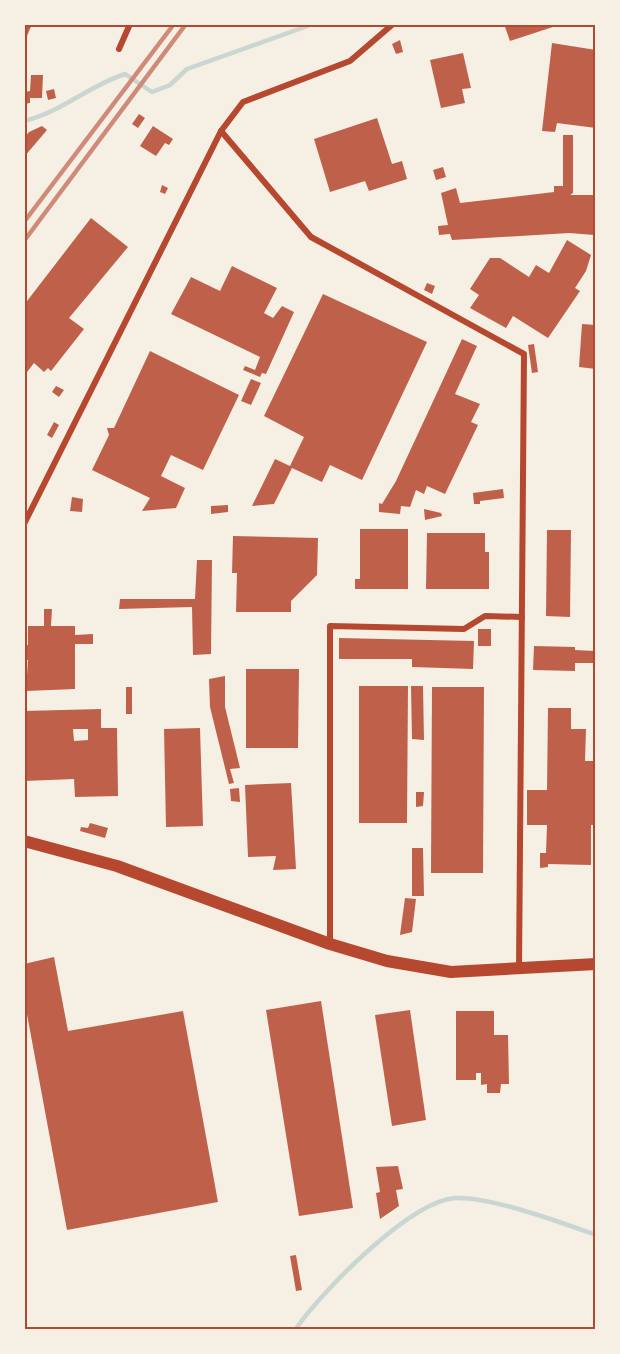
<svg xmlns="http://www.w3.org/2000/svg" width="620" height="1354" viewBox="0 0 620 1354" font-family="'Varela Round',sans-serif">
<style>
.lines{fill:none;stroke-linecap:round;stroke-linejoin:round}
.stream{stroke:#c9d6d2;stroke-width:4.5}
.building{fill:#bf614a;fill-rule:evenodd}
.minor{stroke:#b5482f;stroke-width:6}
.secondary{stroke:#b5482f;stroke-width:12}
.rail{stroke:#cf8b77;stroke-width:4.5}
.neatline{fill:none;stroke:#b5482f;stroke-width:2}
</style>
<rect width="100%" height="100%" fill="#f6efe4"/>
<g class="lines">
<g class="stream">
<path d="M24,121C60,113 90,85 125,74L152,92L170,85L187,69L313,24"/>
<path d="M295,1330C320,1293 410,1201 455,1198C490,1196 562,1223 596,1235"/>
</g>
</g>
<g class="building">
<path d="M24,24H32L27,36L24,35Z"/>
<path d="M504,24H562L510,41Z"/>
<path d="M400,40L403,52L396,54L392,44Z"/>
<path d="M552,43L596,50V128L557,123L555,132L542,131Z"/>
<path d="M463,53L471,88L462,89L465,103L441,108L430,60Z"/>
<path d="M31,75H43L42,98H30V103L24,104V92L30,91Z"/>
<path d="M54,89L56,98L48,100L46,91Z"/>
<path d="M139,114L145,118L138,128L132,124Z"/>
<path d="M377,118L392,164L402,161L407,179L369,191L365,181L330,192L314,139Z"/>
<path d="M42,126L47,130L24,157V138L29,132Z"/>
<path d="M153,126L173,139L169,145L165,143L156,156L140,146Z"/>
<path d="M563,135H573V193L570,195H593L594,235L569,233L452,240L450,234L439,235L438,226L448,225L441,193L456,188L460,203L554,192V186H563Z"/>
<path d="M443,167L446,177L436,180L433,170Z"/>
<path d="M162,185L168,188L165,194L160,192Z"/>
<path d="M91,218L128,247L69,318L84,329L51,371L48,368L44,372L34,363L24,376V305Z"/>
<path d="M567,240L591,255L586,271L575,288L580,291L548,338L513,316L506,328L470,308L479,295L470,289L490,258H500L529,277L536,265L549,273Z"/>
<path d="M232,266L277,288L264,313L273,318L282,306L294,312L266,374L262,373L260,377L243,370L245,366L255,370L260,357L171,314L191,277L220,291Z"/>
<path d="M427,283L435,286L432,294L424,290Z"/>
<path d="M323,294L427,342L362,480L330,465L322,482L292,468L274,504L252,506L275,459L290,466L304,437L264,416Z"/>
<path d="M582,324L596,325V369L579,367Z"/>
<path d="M462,339L477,346L455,394L480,404L471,422L478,425L445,494L427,486L424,494L416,490L410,507L401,506L400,514L379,512V503L382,504L396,481Z"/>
<path d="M534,344L538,372L532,373L528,345Z"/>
<path d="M150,351L239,395L203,470L171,455L161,476L185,488L176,508L142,511L150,498L92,470L109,435L107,428H114Z"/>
<path d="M251,379L261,383L251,405L241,401Z"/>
<path d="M56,386L64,390L59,397L52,392Z"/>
<path d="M54,422L59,425L52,438L47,435Z"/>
<path d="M503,489L504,498L480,501V504H474L473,493Z"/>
<path d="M72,497L83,499L82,512L70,511Z"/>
<path d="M228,505V512L211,514V506Z"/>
<path d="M424,509L441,513L442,516L425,520Z"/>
<path d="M360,529H408V589H355V579H360Z"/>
<path d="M547,530H571L570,617L546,616Z"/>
<path d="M427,533H485V552H489V589H426Z"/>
<path d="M233,536L318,538L317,575L291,601V612H236L237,573H232Z"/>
<path d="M197,560H212L211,654L193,655L192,607L119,609L120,599H195Z"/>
<path d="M44,609H52L51,626H75V635L93,634V644H75V689L26,691L28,660H24V645H28V626H44Z"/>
<rect x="478" y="629" width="13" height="17"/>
<path d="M339,638L474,641L473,669L412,667V659H339Z"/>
<path d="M534,646L575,647V650L595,651L594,663H575V671L533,670Z"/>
<path d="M246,669H299L298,748H246Z"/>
<path d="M225,676V707L240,768L230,769L234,783L229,784L210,707L209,679Z"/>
<path d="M359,686H408L407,823H359Z"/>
<path d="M411,686H423L424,740L412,739Z"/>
<rect x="126" y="687" width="6" height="27"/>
<path d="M432,687H484L483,873H431Z"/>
<path d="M548,708H571V729H586L585,761H596V825H591V865L548,864V867L540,868V853H546L547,825H527V790H547Z"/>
<path d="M101,709V728H117L118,796L75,797L74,779L24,781V711ZM73,729H88V740L74,741Z"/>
<path d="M200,728L203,826L166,827L164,729Z"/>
<path d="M291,783L296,869L273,870L276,856L248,857L245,785Z"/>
<path d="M239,788L240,802L231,801L230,789Z"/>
<path d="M416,792H424L423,806L416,807Z"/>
<path d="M90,823L108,828L105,838L80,831L81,827L88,828Z"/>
<path d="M412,848H423L424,896H412Z"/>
<path d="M405,898L416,899L412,932L400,935Z"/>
<path d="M54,957L68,1031L183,1011L218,1202L67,1230L24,998V964Z"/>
<path d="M321,1001L353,1208L299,1216L266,1010Z"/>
<path d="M410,1010L426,1120L392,1126L375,1015Z"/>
<path d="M456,1011H494V1035H508L509,1084H501L500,1093H487V1084L481,1085V1073H476V1080H456Z"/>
<path d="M398,1166L403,1189L396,1190L399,1206L380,1219L376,1193L380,1192L376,1167Z"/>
<path d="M296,1255L302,1290L296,1291L290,1256Z"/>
</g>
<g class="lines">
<g class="minor">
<path d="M119,49L130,24"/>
<path d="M221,131L311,237L524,354L519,969"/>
<path d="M24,524L221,131L243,102L350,61L393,24"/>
<path d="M330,944V626L464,629L485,616L522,617"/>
</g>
<path class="secondary" d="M24,841L117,866L330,944L387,961L451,972L596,964"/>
<g class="rail">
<path d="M24,222L174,24"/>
<path d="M24,241L186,24"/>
</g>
</g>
<rect width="620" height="1354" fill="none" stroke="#f6efe4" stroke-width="51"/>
<rect x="26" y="26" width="568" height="1302" class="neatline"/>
</svg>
